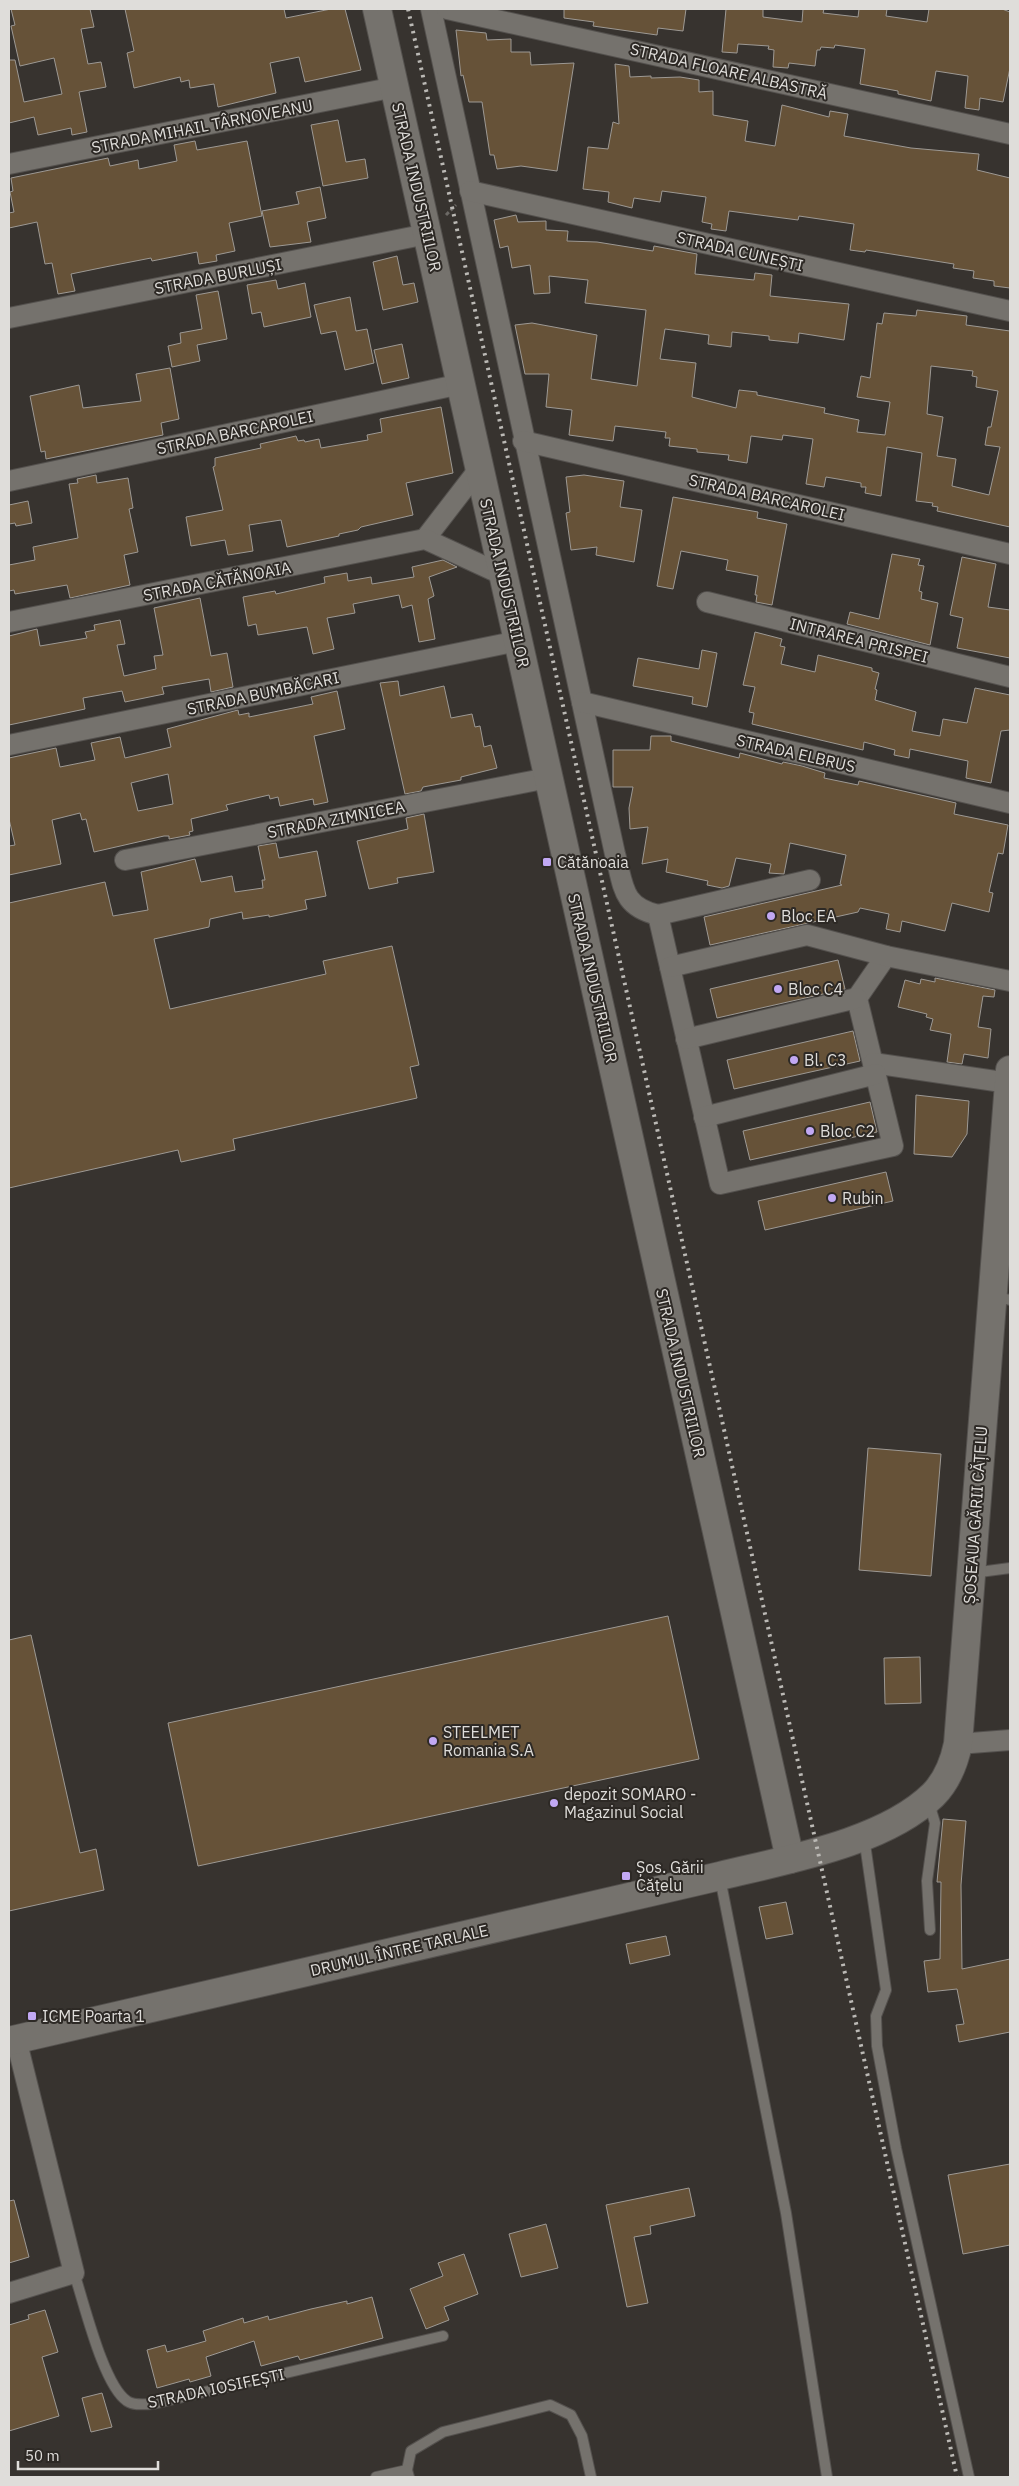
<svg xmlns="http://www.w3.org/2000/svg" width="1019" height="2486" viewBox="0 0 1019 2486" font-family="'IBM Plex Sans',sans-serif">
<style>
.building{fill:#665238;stroke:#9d9994;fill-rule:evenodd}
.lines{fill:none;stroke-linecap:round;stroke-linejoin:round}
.lane-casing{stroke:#54514e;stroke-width:12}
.street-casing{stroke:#54514e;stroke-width:22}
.secondary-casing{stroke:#54514e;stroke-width:30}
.path{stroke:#6c6965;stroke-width:3;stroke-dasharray:4 2.5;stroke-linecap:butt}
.lane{stroke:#75726d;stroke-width:10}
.street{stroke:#75726d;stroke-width:20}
.secondary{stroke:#75726d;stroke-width:28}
.rail{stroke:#bbb9b5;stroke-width:4;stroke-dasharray:2.5 5;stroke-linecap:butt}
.poi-dot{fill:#c1a8f3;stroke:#2d2925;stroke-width:2}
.labels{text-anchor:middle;stroke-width:4;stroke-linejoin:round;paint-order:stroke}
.street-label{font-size:16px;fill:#dfddda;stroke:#2d2925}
.poi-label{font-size:16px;fill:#dfddda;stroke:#2d2925;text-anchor:start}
</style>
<rect width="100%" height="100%" fill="#37332f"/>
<g class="building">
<path d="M11,9H90L94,27L81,29L88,64L101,62L106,87L79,92L87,132L72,135L71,128L38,135L34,117L9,123V60H15L24,102L62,94L54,58L20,66L11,26L15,25Z"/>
<path d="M125,9H284L286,18L331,9H345L361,70L305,82L299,57L270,63L276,93L218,107L214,84L190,88L189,80L181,82L180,77L134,88L127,53L134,51Z"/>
<path d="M564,9H686L683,31L658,28L657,35L593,26L594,22L564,18Z"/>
<path d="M726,9H763V17L802,22L803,9H824L823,13L858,17L859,9H887L886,16L927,22L929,9H1002L1010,12V68L1003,102L980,98L979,110L965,108L968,76L936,71L931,101L898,94V91L860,84L865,49L835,45L834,48L821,47L820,50H817L815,66L789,63L788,68L773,67L774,50L768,49L769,46L738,44L737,53L722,52Z"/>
<path d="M456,30L486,33L487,40L511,39V52H530L531,65L574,63L557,171L521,166L497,169L494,155H490L482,102H469L463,75L461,76Z"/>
<path d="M615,64L629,66L630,77L651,76V78L680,77L699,80V92L713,91V115L748,121L745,141L775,146L782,105L829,117L830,111L848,114L844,136L911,148L979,154L977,170L1010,178V288L994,286V281L973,278L974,271L953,268L954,264L866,250L865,252L850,250L854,224L799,216L798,220L729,211L726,231L711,229L712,224L702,222L706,197L662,191L660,202L634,198L632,208L608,202L609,192L583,189L588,147L608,149L613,122L619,124Z"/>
<path d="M338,120L346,162L365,159L368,178L323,186L311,125Z"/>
<path d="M195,141L197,150L247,141L262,216L229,223L235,251L216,255L217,261L199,264L197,252L152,261L151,258L110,266L71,274L75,291L58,294L52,263L45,264L37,222L9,228V213L14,212L10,192L13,191L11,178L108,158L110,166L138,160L139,169L177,161L174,145Z"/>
<path d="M320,187L326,218L307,222L311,242L270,247L262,211L299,204L296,192Z"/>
<path d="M516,215L518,222L546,221V230L568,231L567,241L597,242L653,251L654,246L697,254L695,274L754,280L755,273L772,275L770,296L849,304L844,340L799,333L798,343L769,340V336L732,332L731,347L708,344L709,335L665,329L660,359L696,363L692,397L736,408L739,390L757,392V395L825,408L824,413L859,420L857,432L885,435L890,402L857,397L861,376L870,378L877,323L882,324L884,313L916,316L917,310L967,316L966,325L1010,331V527L937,511L938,507L932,506L933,503L916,501L922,453L887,447L881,496L865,493L866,487H861V483L826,477L824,487L806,484L813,439L783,435L782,440L751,436L747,463L728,460L729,455L697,452V449L669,446L670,438H665L666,432L615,426L613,441L569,435L572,410L546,407L549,374H525L515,325L532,323L597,335L591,379L637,386L646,310L585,303L588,280L549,276L550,293L534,294L530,265L512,268L508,246L500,248L494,220ZM931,366L973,371L972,376L977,377L976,387L998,391L991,427H988L985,445L1000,447L989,495L952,486L956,459L937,456L943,417L927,414Z"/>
<path d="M397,256L403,285L414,283L418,302L383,310L373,262Z"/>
<path d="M276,280L278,289L305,283L311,317L264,327L261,312L252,314L247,285Z"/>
<path d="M218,291L227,339L197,345L200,361L172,367L168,346L181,343L180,333L202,329L196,295Z"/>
<path d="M350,297L356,331L367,329L374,363L345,370L336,331L321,334L314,305Z"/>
<path d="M402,344L409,378L382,384L374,350Z"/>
<path d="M170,368L179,419L161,423L163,435L46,459L45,451L41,452L30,396L79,385L83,408L141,401L136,374Z"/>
<path d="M441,407L453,473L406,483L413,515L361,527L358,530L339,534V536L287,547L281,520L249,525L253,551L228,555L225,540L191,546L186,517L223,510L213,467L215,466V458L261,448L260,444L296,436L298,441L304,440L305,442L319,439L321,448L368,440L367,435L382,432L380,419Z"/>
<path d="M96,475L97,483L128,478L133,508L129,509L138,552L124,555L130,585L70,598L67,585L15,594L14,590L9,591V565L35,560L33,547L78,538L69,484L78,483L77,479Z"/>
<path d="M584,475L624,481L620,507L642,510L634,562L596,555L597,547L571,550L566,513L570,512L566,477Z"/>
<path d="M673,497L758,512L757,518L787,524L772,605L756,602L757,595H755L758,576L726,570L728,560L681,551L673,589L657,586Z"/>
<path d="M28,501L32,523L16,526L15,523L9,524V505Z"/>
<path d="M892,554L920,559L918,565L924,566L919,591L922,592L921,599L938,603L930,645L847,624L850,612L879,619Z"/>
<path d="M962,557L996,564L988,607L1010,610V658L957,648L963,618L950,615Z"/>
<path d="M443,560L457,567L429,577L434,596L428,599L435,639L419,642L412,605L402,608L399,595L353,604L355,613L327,618L334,649L313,654L307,627L258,635L256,624L248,626L243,597L275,591L276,594L325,583L324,577L347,573L348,581L371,577L372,584L414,577L412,567Z"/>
<path d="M200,598L211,656L227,653L233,687L211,692L209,679L162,687L164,694L125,702L122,691L83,698L85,709L9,725V636L37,629L40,646L87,638L85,632L95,630L94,625L120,620L125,644L117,645L124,676L156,669L154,656L163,655L154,608Z"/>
<path d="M755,632L782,639L780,646L785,647L781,664L815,672L818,655L872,668V671L879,673L875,689L877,690L875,700L916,712L912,731L940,736L943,719L967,723L975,688L1010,695V730L1001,731L991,783L966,778L968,761L910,749L909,758L894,755L895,750L864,742L863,750L752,724L754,713L749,712L755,687L743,685Z"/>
<path d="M702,650L717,653L707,707L692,704L693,697L633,686L638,658L699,669Z"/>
<path d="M398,681L400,696L444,686L451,718L472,714L475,727L480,726L484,747L491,745L497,768L461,777V780L423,787L421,791L405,794L380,683Z"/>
<path d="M337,691L345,729L314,736L328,802L314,805L313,799L280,806L278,797L270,799L269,795L226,805L228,810L191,819L193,831L189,832L190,835L169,839V836H164L94,852L86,819L82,820L80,813L52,820L61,864L9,875V846L15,845L9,819V758L56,748L60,767L95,760L91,743L120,737L125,758L171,747L167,729L238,710L239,715L249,713V717L313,704L311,697ZM168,774L173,804L138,811L131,783Z"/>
<path d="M651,736H671V741L739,758L740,753L782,764L783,762L802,766L825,773L824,778L858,785L859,781L956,803L954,814L1008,825L1003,854L998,853L989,892L993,893L989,912L952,903L945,931L902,921L900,932L886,929L889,914L860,908L858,912L710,945L704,917L842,885L840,884L846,855L790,843L784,874L769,873L771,864L736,858L729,886L722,888L707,885L708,881L666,872L668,859L642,864L648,827L630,829L629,808L633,787H613V750H650Z"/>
<path d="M424,814L434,872L397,878L398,883L369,889L357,841L408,829L406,818Z"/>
<path d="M276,843L279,858L317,851L326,896L305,900L307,909L269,917V915L243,919L242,912L210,919L209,927L154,939L170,1009L326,974L323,961L392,946L419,1065L410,1067L417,1098L233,1139L235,1150L181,1162L178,1150L9,1188V903L105,882L113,916L148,910L141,872L195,859L201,882L232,876L235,892L263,888L262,880H265L258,846Z"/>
<path d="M838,960L845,989L717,1018L710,989Z"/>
<path d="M935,978L995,990L994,997L983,996L978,1027L991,1029L988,1058L964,1054L962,1064L947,1062L951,1034L930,1030L933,1019L926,1017L927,1014L898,1007L905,980L920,984L921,979L935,982Z"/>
<path d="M853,1031L860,1061L734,1089L727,1060Z"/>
<path d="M916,1095L969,1101L967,1134L952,1157L914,1154Z"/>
<path d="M870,1102L877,1132L750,1160L743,1131Z"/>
<path d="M886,1172L893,1201L765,1230L758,1201Z"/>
<path d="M868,1448L941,1454L931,1576L859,1570Z"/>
<path d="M668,1616L699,1759L198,1866L168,1723Z"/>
<path d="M31,1635L80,1853L96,1849L104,1890L9,1911V1640Z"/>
<path d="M920,1657L921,1703L885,1704L884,1658Z"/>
<path d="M943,1819L966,1821L961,1885L962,1969L1010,1959V2032L959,2042L956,2025L964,2024L957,1989L928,1992L924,1961L940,1959L941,1882H937Z"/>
<path d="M786,1902L793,1934L766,1939L759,1907Z"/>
<path d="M666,1936L670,1955L630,1964L626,1944Z"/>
<path d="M1010,2164V2245L963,2254L948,2175Z"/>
<path d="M689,2188L695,2216L650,2226L651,2234L634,2237L648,2303L627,2307L606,2205Z"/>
<path d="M14,2200L29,2257L9,2263V2201Z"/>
<path d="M546,2224L558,2268L521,2277L509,2234Z"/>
<path d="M464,2254L478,2294L444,2307L449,2320L426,2329L410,2289L443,2276L438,2263Z"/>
<path d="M372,2297L383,2338L300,2360L298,2356L261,2366L254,2341L206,2357L211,2376L190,2382L189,2379L157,2388L147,2350L165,2345L167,2352L206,2341L203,2331L243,2318L244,2323L268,2316L269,2320L311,2309L347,2301V2304Z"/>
<path d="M45,2310L58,2352L42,2357L59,2416L9,2431V2325L29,2319L28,2315Z"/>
<path d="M102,2393L112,2427L91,2432L82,2398Z"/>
</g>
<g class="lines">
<defs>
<g id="lane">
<path d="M994,1296L1010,1300"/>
<path d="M972,1573L1010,1568"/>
<path d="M928,1800L935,1823L927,1881L930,1930"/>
<path d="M864,1837L886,1990L876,2016L877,2046L896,2148L969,2477"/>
<path d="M720,1878L786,2213L827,2477"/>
<path d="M74,2273C84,2302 103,2385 127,2401C134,2406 145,2404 153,2404L443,2336"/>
<path d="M407,2470L411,2451L443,2432L550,2405L571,2415L582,2436L591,2477"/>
<path d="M376,2477L407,2470L409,2477"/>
</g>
<g id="street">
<path d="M431,9L615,854C624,886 621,906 658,915"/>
<path d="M447,9L1010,134"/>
<path d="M9,164L395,87"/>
<path d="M470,191L1010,311"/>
<path d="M9,318L427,234"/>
<path d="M523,441L1010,554"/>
<path d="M9,481L461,384"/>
<path d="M425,539L479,469"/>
<path d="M707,602L1010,677"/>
<path d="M9,622L425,539L503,575"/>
<path d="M582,702L1010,803"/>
<path d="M9,745L518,641"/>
<path d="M125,860L548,778"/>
<path d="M810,880L658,915L720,1184L893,1146L857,998L886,956"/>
<path d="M670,967L807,935L886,956L1010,981"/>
<path d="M686,1039L857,998"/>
<path d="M873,1063L1009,1083"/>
<path d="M704,1117L876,1074"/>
<path d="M958,1744L1010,1740"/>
<path d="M9,2293L74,2273L16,2039"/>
</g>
<g id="secondary">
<path d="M377,9L790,1859"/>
<path d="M9,2041L720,1876C785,1860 884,1843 933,1795C947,1781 954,1763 958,1744L1010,1070"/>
</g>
</defs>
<use href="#lane" class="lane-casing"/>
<use href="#street" class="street-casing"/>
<use href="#secondary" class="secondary-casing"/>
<path class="path" d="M446,215L456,205"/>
<use href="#lane" class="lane"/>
<use href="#street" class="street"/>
<use href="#secondary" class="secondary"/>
<path class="rail" d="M408,9L957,2477"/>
</g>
<g class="poi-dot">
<rect x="542" y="857" width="10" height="10" rx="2.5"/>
<circle cx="771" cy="916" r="5"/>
<circle cx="778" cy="989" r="5"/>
<circle cx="794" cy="1060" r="5"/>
<circle cx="810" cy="1131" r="5"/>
<circle cx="832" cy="1198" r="5"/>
<circle cx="433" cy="1741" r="5"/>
<circle cx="554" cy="1803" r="5"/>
<rect x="621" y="1871" width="10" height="10" rx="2.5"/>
<rect x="27" y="2011" width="10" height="10" rx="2.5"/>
</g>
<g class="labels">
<g class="street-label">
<text transform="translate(729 71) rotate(13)" y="6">STRADA FLOARE ALBASTRĂ</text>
<text transform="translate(202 126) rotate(-11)" y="6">STRADA MIHAIL TÂRNOVEANU</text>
<text transform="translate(417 187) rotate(77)" y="6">STRADA INDUSTRIILOR</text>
<text transform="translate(740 251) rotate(13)" y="6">STRADA CUNEȘTI</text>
<text transform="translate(218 276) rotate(-11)" y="6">STRADA BURLUȘI</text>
<text transform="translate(235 432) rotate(-12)" y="6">STRADA BARCAROLEI</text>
<text transform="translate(767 497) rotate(13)" y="6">STRADA BARCAROLEI</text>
<text transform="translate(217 581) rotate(-11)" y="6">STRADA CĂTĂNOAIA</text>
<text transform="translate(505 583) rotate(77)" y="6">STRADA INDUSTRIILOR</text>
<text transform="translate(859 640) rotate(14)" y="6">INTRAREA PRISPEI</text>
<text transform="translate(263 693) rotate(-12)" y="6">STRADA BUMBĂCARI</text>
<text transform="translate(796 753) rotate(13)" y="6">STRADA ELBRUS</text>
<text transform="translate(336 819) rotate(-11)" y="6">STRADA ZIMNICEA</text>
<text transform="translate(593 978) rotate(77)" y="6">STRADA INDUSTRIILOR</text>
<text transform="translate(681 1373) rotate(77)" y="6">STRADA INDUSTRIILOR</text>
<text transform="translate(975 1515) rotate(-86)" y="6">ȘOSEAUA GĂRII CĂȚELU</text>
<text transform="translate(399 1950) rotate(-13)" y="6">DRUMUL ÎNTRE TARLALE</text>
<text transform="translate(216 2388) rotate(-12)" y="6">STRADA IOSIFEȘTI</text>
</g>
<g class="poi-label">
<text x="557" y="868">Cătănoaia</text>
<text x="781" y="922">Bloc EA</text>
<text x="788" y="995">Bloc C4</text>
<text x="804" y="1066">Bl. C3</text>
<text x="820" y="1137">Bloc C2</text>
<text x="842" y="1204">Rubin</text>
<text x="443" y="1738">STEELMET<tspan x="443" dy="18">Romania S.A</tspan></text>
<text x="564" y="1800">depozit SOMARO -<tspan x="564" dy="18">Magazinul Social</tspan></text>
<text x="636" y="1873">Șos. Gării<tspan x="636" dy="18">Cățelu</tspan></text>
<text x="42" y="2022">ICME Poarta 1</text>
</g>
</g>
<rect width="1019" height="2486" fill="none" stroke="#dfddda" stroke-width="20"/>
<path d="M18 2461v8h140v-8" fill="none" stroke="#dfddda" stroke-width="2.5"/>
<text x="25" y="2461" font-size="15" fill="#dfddda" stroke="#2d2925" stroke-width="4" paint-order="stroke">50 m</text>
</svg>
